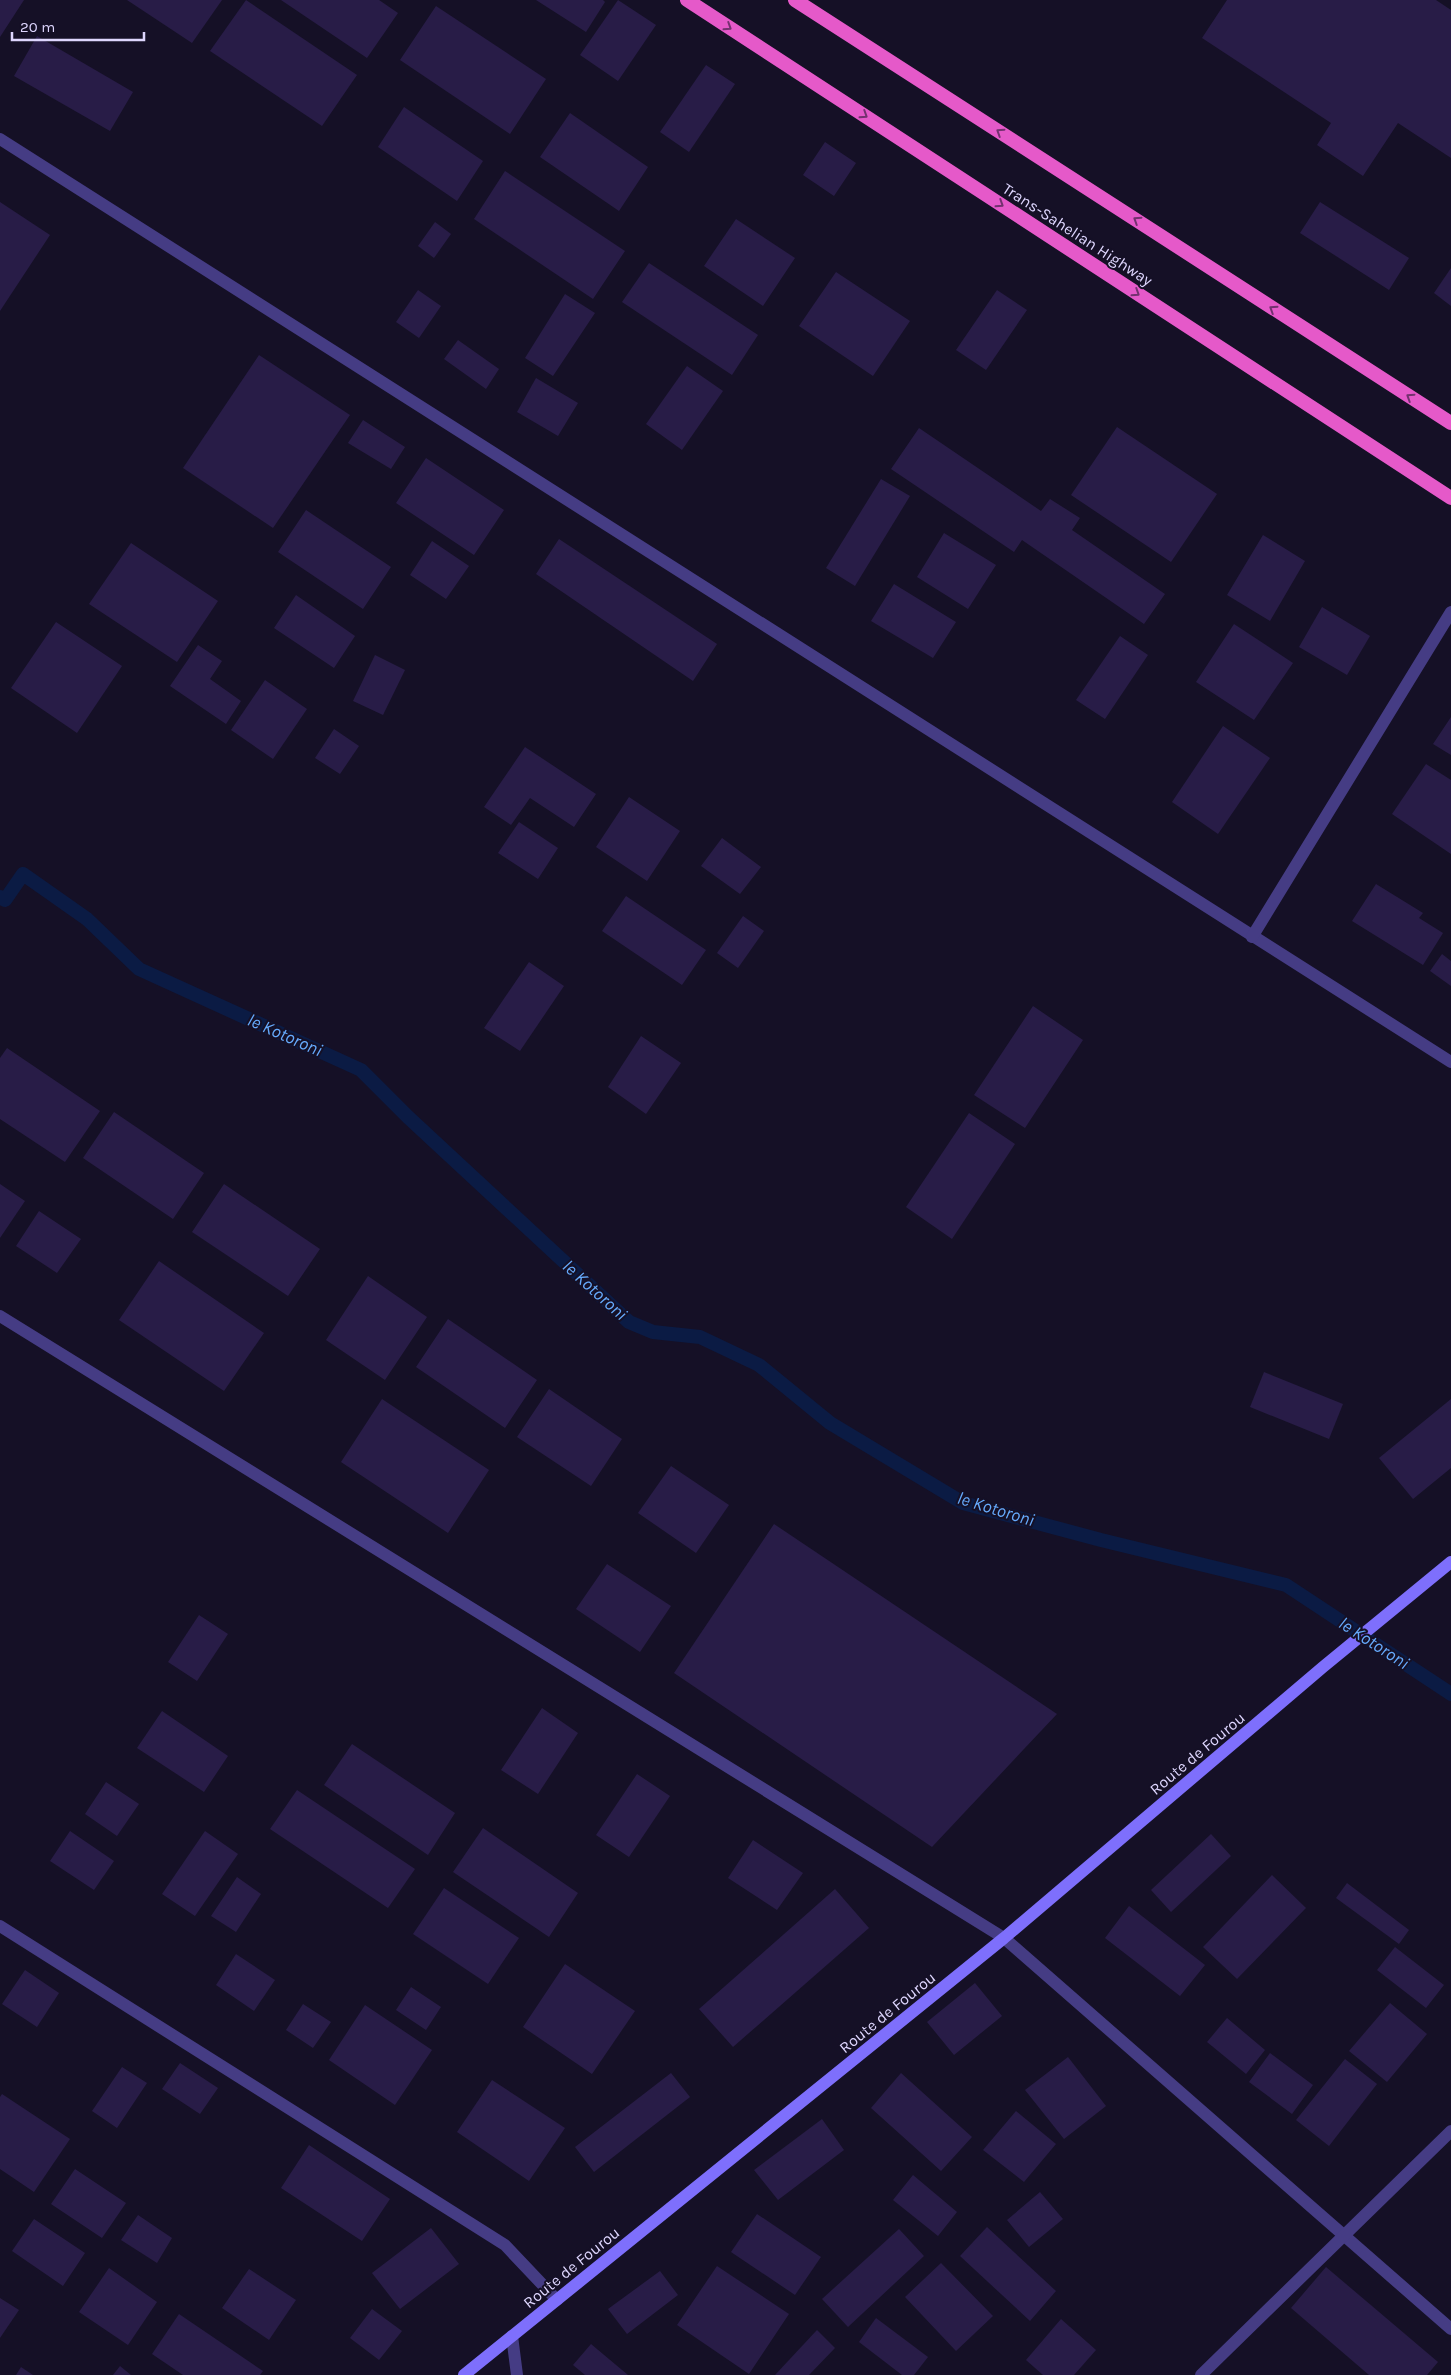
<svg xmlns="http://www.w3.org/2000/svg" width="1451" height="2375" viewBox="0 0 1451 2375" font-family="Karla,sans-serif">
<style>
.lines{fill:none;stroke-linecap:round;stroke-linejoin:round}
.stream{stroke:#0b1b44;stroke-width:14}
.building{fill:#281c47}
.minor{stroke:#453c84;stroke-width:12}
.tertiary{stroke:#453c84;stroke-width:12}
.secondary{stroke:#7e6ffc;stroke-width:12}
.trunk{stroke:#e559c9;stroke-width:14}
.oneway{stroke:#73316f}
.labels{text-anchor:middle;stroke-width:4;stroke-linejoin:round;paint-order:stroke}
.street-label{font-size:16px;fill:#ded6fe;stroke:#151026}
.water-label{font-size:18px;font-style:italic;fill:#66aafc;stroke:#151026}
</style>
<rect width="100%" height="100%" fill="#151026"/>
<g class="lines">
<path class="stream" d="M0,897L5,900L23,874L87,919L139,969L361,1070L408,1117L629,1322L653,1332L700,1337L759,1365L830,1423L963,1503L1101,1540L1286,1585L1451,1694"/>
</g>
<g class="building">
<path d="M0,0H24L0,37Z"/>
<path d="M127,0H222L192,43Z"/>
<path d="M246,0L357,75L322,126L210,51Z"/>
<path d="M281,0H379L398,13L367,58Z"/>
<path d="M536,0H603L605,2L586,32Z"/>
<path d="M618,0L656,25L618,81L580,55Z"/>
<path d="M1227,0H1436L1451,10V158L1398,123L1363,176L1317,145L1331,123L1202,38Z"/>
<path d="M436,6L546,79L510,134L400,60Z"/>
<path d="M37,36L133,92L110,131L14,76Z"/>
<path d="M706,65L735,84L689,152L660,132Z"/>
<path d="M404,107L483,161L457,201L378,147Z"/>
<path d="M570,113L648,167L619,211L540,157Z"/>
<path d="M825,142L856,163L834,196L803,175Z"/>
<path d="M505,171L625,251L593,299L474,219Z"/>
<path d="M0,202L50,235L0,311Z"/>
<path d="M1320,202L1409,258L1389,290L1300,233Z"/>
<path d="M736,219L795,258L763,306L704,266Z"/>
<path d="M435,222L451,234L434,258L418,246Z"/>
<path d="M649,263L758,335L732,375L622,302Z"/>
<path d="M1451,268V306L1434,293Z"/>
<path d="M836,272L910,321L873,376L799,326Z"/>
<path d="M418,290L441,306L419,338L396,322Z"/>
<path d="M997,290L1027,310L986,370L956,350Z"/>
<path d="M565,294L595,313L553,376L525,358Z"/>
<path d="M458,340L499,369L486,389L444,359Z"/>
<path d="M259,355L350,415L273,528L183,468Z"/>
<path d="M687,366L723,391L682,450L646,424Z"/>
<path d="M536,378L578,403L558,436L517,412Z"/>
<path d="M363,420L405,447L391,469L348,443Z"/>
<path d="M1117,427L1217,494L1171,562L1071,495Z"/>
<path d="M919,428L1041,511L1050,499L1080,518L1072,530L1165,594L1144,624L1022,540L1014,552L891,469Z"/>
<path d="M426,458L504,510L474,555L396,503Z"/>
<path d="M881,479L910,496L855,586L826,568Z"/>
<path d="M306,510L391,567L363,609L278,552Z"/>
<path d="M944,533L996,565L968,609L917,577Z"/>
<path d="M1263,535L1305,561L1270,621L1227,595Z"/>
<path d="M559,539L717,644L693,681L536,574Z"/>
<path d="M432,541L469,566L446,599L410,575Z"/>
<path d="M131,543L218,601L177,662L89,604Z"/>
<path d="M894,584L956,622L933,658L871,621Z"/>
<path d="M296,595L355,636L334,668L274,628Z"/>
<path d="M1322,607L1370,636L1347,675L1299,647Z"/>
<path d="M56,622L122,666L77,733L11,688Z"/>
<path d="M1234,624L1293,663L1254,720L1196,682Z"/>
<path d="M1120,636L1148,655L1105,719L1076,700Z"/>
<path d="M198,645L222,661L210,679L241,701L226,724L170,686Z"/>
<path d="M375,655L405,670L383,715L353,701Z"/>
<path d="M265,680L307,709L273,759L231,730Z"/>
<path d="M1451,717V755L1433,744Z"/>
<path d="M1223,726L1270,758L1218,834L1172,802Z"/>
<path d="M334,729L359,746L340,774L315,758Z"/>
<path d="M525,747L596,794L574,827L530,798L511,825L484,807Z"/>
<path d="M1426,764L1451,780V854L1392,814Z"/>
<path d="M629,797L680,831L647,881L596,847Z"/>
<path d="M519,822L558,848L538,879L498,853Z"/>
<path d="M722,838L761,867L740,894L701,866Z"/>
<path d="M1376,884L1423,913L1419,918L1443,933L1423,965L1352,921Z"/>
<path d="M626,896L706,950L682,985L602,931Z"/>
<path d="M743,916L764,931L738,968L717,953Z"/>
<path d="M1442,954L1451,961V986L1430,971Z"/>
<path d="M529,962L564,986L520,1051L484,1028Z"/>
<path d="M1033,1006L1083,1040L1025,1128L974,1095Z"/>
<path d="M641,1036L681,1063L646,1114L608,1087Z"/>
<path d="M7,1048L100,1111L65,1162L0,1119V1058Z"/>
<path d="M114,1112L204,1173L173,1219L83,1158Z"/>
<path d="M969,1113L1015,1144L952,1239L906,1207Z"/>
<path d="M0,1184L25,1201L0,1238Z"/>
<path d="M224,1184L320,1249L288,1296L192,1232Z"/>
<path d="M39,1211L81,1239L57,1273L16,1246Z"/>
<path d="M159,1261L264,1333L224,1391L119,1320Z"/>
<path d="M368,1276L427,1317L385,1380L326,1340Z"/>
<path d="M448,1319L537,1380L505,1428L416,1367Z"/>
<path d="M1264,1372L1343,1404L1329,1439L1250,1407Z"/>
<path d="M549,1389L622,1439L591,1486L517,1437Z"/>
<path d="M382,1399L489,1470L448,1533L341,1462Z"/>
<path d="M1451,1399V1468L1413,1499L1379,1458Z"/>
<path d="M671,1466L729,1505L696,1553L638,1513Z"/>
<path d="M774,1524L1057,1714L932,1847L674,1673Z"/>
<path d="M607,1564L671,1606L640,1652L576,1609Z"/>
<path d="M199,1615L228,1634L197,1681L168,1662Z"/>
<path d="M542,1708L578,1733L538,1794L501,1770Z"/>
<path d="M162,1711L228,1756L204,1792L137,1748Z"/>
<path d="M352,1744L455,1813L428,1855L324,1785Z"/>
<path d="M637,1774L670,1796L629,1857L596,1835Z"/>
<path d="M106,1782L139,1804L117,1836L85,1814Z"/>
<path d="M297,1790L415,1869L388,1908L270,1829Z"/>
<path d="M483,1828L578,1893L549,1937L453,1872Z"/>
<path d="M70,1831L114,1861L94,1890L50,1861Z"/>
<path d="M205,1831L238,1854L195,1916L162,1894Z"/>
<path d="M1211,1834L1231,1856L1171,1912L1151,1890Z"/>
<path d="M753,1840L803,1873L777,1910L728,1878Z"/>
<path d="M1272,1875L1306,1908L1237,1979L1203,1947Z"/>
<path d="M237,1877L261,1894L236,1932L211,1916Z"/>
<path d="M1347,1883L1409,1930L1399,1944L1336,1898Z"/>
<path d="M444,1888L519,1938L488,1984L413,1934Z"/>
<path d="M835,1889L869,1928L733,2047L699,2009Z"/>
<path d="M1129,1906L1205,1965L1180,1996L1105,1938Z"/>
<path d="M1395,1947L1444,1985L1426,2008L1377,1970Z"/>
<path d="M236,1954L275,1980L254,2011L216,1985Z"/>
<path d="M565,1964L635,2011L592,2074L523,2027Z"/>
<path d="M25,1970L59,1993L37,2027L2,2004Z"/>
<path d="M975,1983L1002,2016L954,2055L927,2022Z"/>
<path d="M411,1987L441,2007L426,2030L396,2010Z"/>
<path d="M1390,2003L1427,2034L1387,2082L1349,2051Z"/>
<path d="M303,2004L331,2022L313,2048L286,2030Z"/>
<path d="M365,2005L432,2050L395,2105L329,2060Z"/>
<path d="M1227,2018L1265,2050L1246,2074L1207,2042Z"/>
<path d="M1270,2053L1313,2085L1292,2114L1249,2082Z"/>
<path d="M1068,2057L1106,2106L1064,2139L1025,2090Z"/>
<path d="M1345,2059L1377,2084L1329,2146L1296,2120Z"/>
<path d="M180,2063L218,2088L200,2114L162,2089Z"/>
<path d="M122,2067L147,2083L117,2128L92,2111Z"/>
<path d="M671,2073L690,2097L594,2172L575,2147Z"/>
<path d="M901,2073L972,2137L941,2171L871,2108Z"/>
<path d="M492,2080L565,2128L529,2181L457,2132Z"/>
<path d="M2,2094L70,2139L34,2192L0,2169V2097Z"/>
<path d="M1016,2111L1056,2144L1024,2182L983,2150Z"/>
<path d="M822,2119L844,2150L778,2200L754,2170Z"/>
<path d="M309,2145L390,2199L362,2241L281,2188Z"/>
<path d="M75,2169L126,2203L102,2238L51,2204Z"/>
<path d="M913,2175L957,2212L938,2236L893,2200Z"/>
<path d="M1040,2192L1063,2219L1029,2247L1007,2220Z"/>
<path d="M757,2214L821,2257L795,2295L731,2252Z"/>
<path d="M138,2215L172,2238L157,2263L121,2240Z"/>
<path d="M34,2219L85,2253L63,2286L12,2251Z"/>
<path d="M987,2227L1056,2291L1030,2321L960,2256Z"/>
<path d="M431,2228L459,2264L400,2309L372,2273Z"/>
<path d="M899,2229L924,2256L848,2327L822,2299Z"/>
<path d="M941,2263L993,2316L956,2351L905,2297Z"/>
<path d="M717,2266L789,2314L749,2374L677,2325Z"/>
<path d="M1326,2267L1438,2362L1427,2375H1369L1291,2308Z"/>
<path d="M109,2268L157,2302L128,2345L79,2312Z"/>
<path d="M249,2269L296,2300L269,2340L222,2308Z"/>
<path d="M660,2271L678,2295L627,2334L608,2309Z"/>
<path d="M0,2298L19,2310L0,2338Z"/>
<path d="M372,2309L402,2331L379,2360L350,2338Z"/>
<path d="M179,2314L263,2371L260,2375H183L152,2354Z"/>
<path d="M876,2318L928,2357L914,2375H902L859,2342Z"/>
<path d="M1061,2319L1096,2350L1074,2375H1043L1026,2360Z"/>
<path d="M817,2330L835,2348L809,2375H775Z"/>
<path d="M591,2344L628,2375H585L573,2365Z"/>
<path d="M120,2366L131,2375H113Z"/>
<path d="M21,2367L33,2375H16Z"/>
</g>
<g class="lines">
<g class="minor">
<path d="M0,139L1451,1062"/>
<path d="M1252,937L1451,612"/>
<path d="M0,1316L1004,1938L1451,2329"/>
<path d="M1201,2375L1451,2131"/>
</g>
<g class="tertiary">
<path d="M0,1926L505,2245L557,2300"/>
<path d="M512,2336L517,2375"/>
</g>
<path class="secondary" d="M464,2375L1004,1938L1323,1667L1451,1562"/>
<g class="trunk">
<path d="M687,0L1451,498"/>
<path d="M795,0L1451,423"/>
</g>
</g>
<defs><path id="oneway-chevron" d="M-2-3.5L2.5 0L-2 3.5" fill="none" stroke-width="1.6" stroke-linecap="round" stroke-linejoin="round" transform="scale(1.25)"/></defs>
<g class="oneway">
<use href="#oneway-chevron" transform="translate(728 27) rotate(33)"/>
<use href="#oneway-chevron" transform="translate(864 115) rotate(33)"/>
<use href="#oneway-chevron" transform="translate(1000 132) rotate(-147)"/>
<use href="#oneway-chevron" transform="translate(1000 204) rotate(33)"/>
<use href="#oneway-chevron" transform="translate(1137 220) rotate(-147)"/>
<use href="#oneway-chevron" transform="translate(1136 293) rotate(33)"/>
<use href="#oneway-chevron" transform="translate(1273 309) rotate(-147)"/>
<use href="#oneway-chevron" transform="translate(1410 397) rotate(-147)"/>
</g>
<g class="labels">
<g class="street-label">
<text transform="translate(1078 234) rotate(33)" y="6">Trans-Sahelian Highway</text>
<text transform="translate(1197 1753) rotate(-40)" y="6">Route de Fourou</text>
<text transform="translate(887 2012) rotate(-39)" y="6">Route de Fourou</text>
<text transform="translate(571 2267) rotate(-39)" y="6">Route de Fourou</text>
</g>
<g class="water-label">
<text transform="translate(285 1035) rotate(24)" y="6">le Kotoroni</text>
<text transform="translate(595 1290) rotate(42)" y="6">le Kotoroni</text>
<text transform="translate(996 1509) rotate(17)" y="6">le Kotoroni</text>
<text transform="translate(1374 1643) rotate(33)" y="6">le Kotoroni</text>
</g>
</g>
<path d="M12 32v8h132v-8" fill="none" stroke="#ded6fe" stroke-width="2.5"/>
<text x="20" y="32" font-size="15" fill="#ded6fe" stroke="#151026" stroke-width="4" paint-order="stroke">20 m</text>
</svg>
